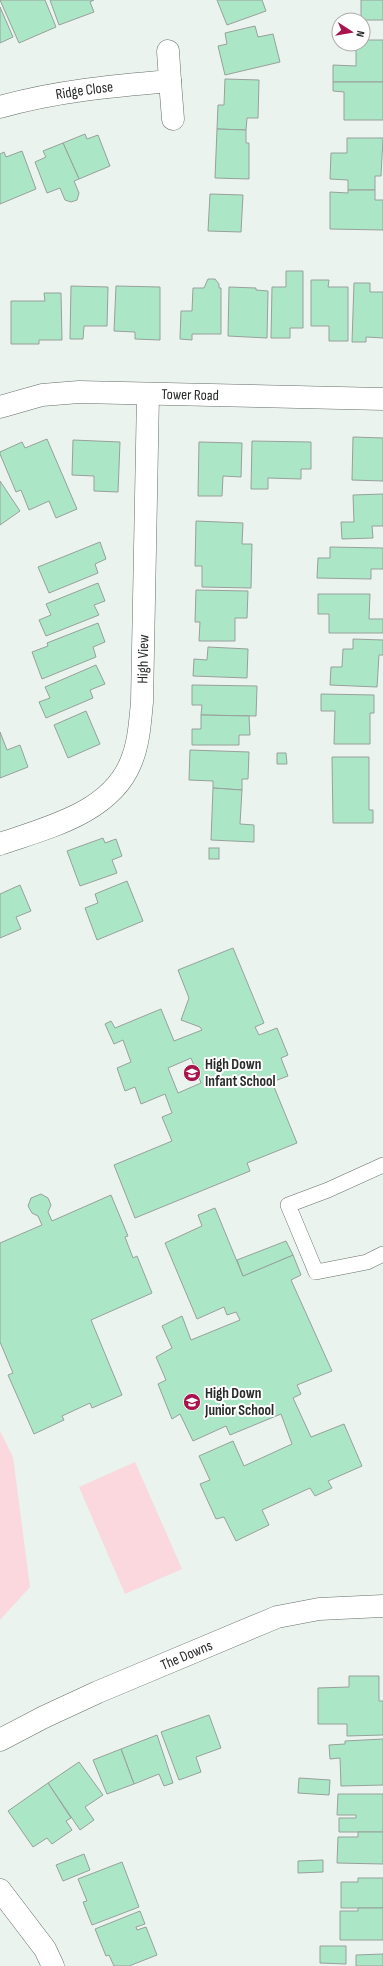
<svg xmlns="http://www.w3.org/2000/svg" width="383" height="1966" viewBox="0 0 383 1966" font-family="'Sofia Sans Condensed',sans-serif">
<style>
.green{fill:#fad8de}
.building{fill:#abe7c6;stroke:#98a09b;fill-rule:evenodd}
.lines{fill:none;stroke-linecap:round;stroke-linejoin:round}
.service-casing{stroke:#676f6a;stroke-width:16}
.minor-casing{stroke:#676f6a;stroke-width:23}
.service{stroke:#fff;stroke-width:15}
.minor{stroke:#fff;stroke-width:22}
.labels{text-anchor:middle;stroke-width:4;stroke-linejoin:round;paint-order:stroke}
.street-label{font-size:15px;fill:#282b29;stroke:#fff}
.poi-label{font-size:15px;font-weight:bold;fill:#282b29;stroke:#fff;text-anchor:start}
</style>
<rect width="100%" height="100%" fill="#eaf3ed"/>
<g class="green">
<path d="M0,1431L13,1457L30,1587L0,1620Z"/>
<path d="M135,1462L182,1569L125,1594L79,1487Z"/>
</g>
<g class="building">
<path d="M0,0H45L56,27L19,43Z"/>
<path d="M50,0H94L90,2L94,12L59,25Z"/>
<path d="M217,0H262L266,11L227,25Z"/>
<rect x="361" y="0" width="22" height="20"/>
<path d="M0,7L13,37L0,43Z"/>
<path d="M255,26L258,37L273,34L280,62L225,75L218,46L227,44L225,33Z"/>
<path d="M363,40H383V82H333V65L356,66V44H363Z"/>
<path d="M225,79L259,80L258,118H247L246,130L217,129L218,105H224Z"/>
<path d="M333,82H383V120H344V92L333,91Z"/>
<path d="M217,129L246,130V143H249V179L215,178Z"/>
<path d="M85,134L87,139L98,135L110,166L79,179L63,143Z"/>
<path d="M347,138H383L381,176H375V190H348V180L330,179L331,153H347Z"/>
<path d="M63,143L79,179L74,181L79,193L77,200L71,202L65,200L60,188L47,193L35,162L46,157L43,151Z"/>
<path d="M22,151L36,189L0,204V154L4,152L6,157Z"/>
<path d="M348,190H375V200H383V230L330,229V192L348,193Z"/>
<path d="M210,194L243,195L241,232L208,231Z"/>
<path d="M286,271H303V328H290V338H271L272,287H286Z"/>
<path d="M208,279H215L219,284V288H221V334H192V340L180,339L181,311H192L193,288H204Z"/>
<path d="M311,280H329L328,287H348V341H329V326H311Z"/>
<path d="M354,283H370V292H383V338L366,337V342H352Z"/>
<path d="M71,286L108,287L107,326H84L83,339H70Z"/>
<path d="M116,286L160,287V340L135,339V332L114,331Z"/>
<path d="M229,287L256,288V290L268,291L267,338L228,336Z"/>
<path d="M44,293H61L62,340H39V344H11V301H45Z"/>
<path d="M353,437L383,438V481L352,480Z"/>
<path d="M47,439L77,509L56,518L49,501L29,510L21,490L16,492L0,454V452L22,442L25,448Z"/>
<path d="M73,440L120,442L118,492L94,491V476L72,475Z"/>
<path d="M252,441L311,442V469H301V479L268,478V489H251Z"/>
<path d="M199,442L242,443L241,477L223,476L222,496H198Z"/>
<path d="M0,481L20,511L0,525Z"/>
<path d="M383,494V526H372L373,538L342,539L341,522H354L353,495Z"/>
<path d="M196,521L243,523L242,544H252L251,588L202,587V566H195Z"/>
<path d="M100,542L106,559L95,564L98,573L49,593L38,567Z"/>
<path d="M330,547L383,548V569H371V579L317,578L318,558H330Z"/>
<path d="M98,583L105,601L94,605L99,615L46,636L39,620L51,615L46,604Z"/>
<path d="M196,590L248,591L247,618H235V641H199L200,622H195Z"/>
<path d="M318,594H370L369,619H383V633H329V614H318Z"/>
<path d="M98,623L105,642L93,647L96,657L42,679L32,652L48,646L47,643Z"/>
<path d="M353,639L383,640V655H379L377,687L330,685L331,667H342L343,649H353Z"/>
<path d="M208,647L248,649L247,678L193,676L194,659L207,660Z"/>
<path d="M96,665L105,684L90,690L93,698L46,718L39,702L50,698L45,687Z"/>
<path d="M192,685L257,686L256,716L201,715L202,705H192Z"/>
<path d="M321,694L374,695V713H370V744H334L335,711H321Z"/>
<path d="M86,711L100,744L68,758L54,725Z"/>
<path d="M201,715L249,716L250,735H239V745H192V729H201Z"/>
<path d="M0,732L7,750L20,745L28,767L0,778Z"/>
<path d="M190,750L249,752L248,779H242V790L213,788V781L189,780Z"/>
<path d="M277,753H286L287,764H277Z"/>
<path d="M332,757H369V810H373V823H333Z"/>
<path d="M213,788L242,790L240,824L254,825V842L211,840Z"/>
<path d="M103,838L105,843L116,839L122,856L112,860L117,873L80,886L67,851Z"/>
<rect x="209" y="848" width="10" height="11"/>
<path d="M127,881L143,921L97,940L85,908L98,903L95,894Z"/>
<path d="M20,885L31,911L16,917L21,929L0,938V894Z"/>
<path d="M233,948L264,1023L255,1027L259,1035L277,1028L288,1055L281,1058L288,1076L272,1082L297,1143L247,1163L250,1171L135,1218L114,1165L172,1141L162,1117L172,1113L165,1094L141,1104L135,1087L125,1091L117,1068L131,1062L123,1040L114,1044L105,1024L111,1021L115,1028L161,1009L174,1041L202,1030L200,1027L181,1020L189,998L178,970ZM191,1058L201,1083L178,1093L168,1068Z"/>
<path d="M41,1194L48,1198L51,1205L48,1212L52,1221L111,1195L128,1236L125,1237L133,1258L137,1256L152,1293L91,1320L122,1395L92,1408L90,1403L62,1416L64,1420L34,1434L8,1375L13,1373L0,1342V1243L42,1225L38,1216L32,1213L28,1206L31,1198Z"/>
<path d="M215,1208L243,1276L293,1255L301,1275L291,1280L332,1371L297,1385L301,1394L293,1398L311,1437L344,1424L362,1466L328,1481L332,1488L315,1496L310,1488L262,1510L269,1525L236,1541L224,1517L216,1519L200,1484L210,1480L199,1456L233,1441L244,1466L292,1444L281,1414L230,1435L226,1426L193,1441L180,1414L172,1419L158,1384L166,1380L156,1357L172,1348L162,1326L182,1316L191,1340L240,1320L236,1312L227,1315L224,1307L197,1319L165,1243L202,1226L198,1215Z"/>
<path d="M286,1241L293,1255L243,1276L237,1260Z"/>
<path d="M349,1676H379V1701H383V1735L347,1736V1724H318V1688L349,1687Z"/>
<path d="M209,1715L221,1748L196,1757L201,1772L179,1780L161,1732Z"/>
<path d="M157,1735L173,1783L164,1786L159,1774L134,1784L121,1749Z"/>
<path d="M383,1739V1785L341,1786L340,1758L330,1759L329,1745L345,1744V1741Z"/>
<path d="M121,1749L134,1784L107,1794L93,1760Z"/>
<path d="M79,1762L103,1795L85,1807L94,1820L80,1830L48,1783Z"/>
<path d="M299,1778L330,1780L329,1795L298,1793Z"/>
<path d="M48,1783L71,1818L66,1821L72,1830L52,1844L47,1838L33,1847L8,1811Z"/>
<path d="M338,1794H383V1832H339V1818H356V1815H337Z"/>
<path d="M358,1832H383V1864L337,1863L338,1837H358Z"/>
<path d="M84,1854L90,1870L63,1881L56,1865Z"/>
<path d="M323,1860V1872L298,1873V1861Z"/>
<path d="M122,1862L139,1907L92,1925L83,1902L87,1901L78,1879Z"/>
<path d="M358,1878H383V1908H341V1882H358Z"/>
<path d="M358,1908H383V1940H340V1911H358Z"/>
<path d="M140,1911L145,1924L136,1927L137,1930L146,1927L157,1955L129,1966H114L109,1955L106,1956L95,1929Z"/>
<path d="M320,1946H346V1964L320,1963Z"/>
<path d="M383,1954V1966H356V1955Z"/>
</g>
<g class="lines">
<defs>
<path id="service" d="M383,1165L328,1190L288,1205L316,1272L367,1262L383,1254"/>
<g id="minor">
<path d="M170,81L173,119"/>
<path id="s1" d="M0,107C56,91 113,86 170,81L168,51"/>
<path id="s2" d="M0,407L42,395L79,392L383,399"/>
<path id="s3" d="M0,844C46,828 111,813 131,762C139,743 140,722 142,702L148,395"/>
<path id="s4" d="M0,1740L44,1717L98,1692L277,1617L319,1609L383,1606"/>
<path d="M0,1890L45,1949L53,1966"/>
</g>
</defs>
<use href="#service" class="service-casing"/>
<use href="#minor" class="minor-casing"/>
<use href="#service" class="service"/>
<use href="#minor" class="minor"/>
</g>
<defs>
<symbol id="school-disc" viewBox="-11 -11 22 22"><circle r="9.5" fill="#a8154c" stroke="#fff"/><path d="M0-5L7-2L0 1L-7-2ZM-4 1L0 2.5L4 1V4Q0 6-4 4Z" fill="#fff"/></symbol>
</defs>
<g fill-rule="evenodd">
<use href="#school-disc" x="182" y="1063" width="20" height="20"/>
<use href="#school-disc" x="182" y="1392" width="20" height="20"/>
</g>
<g class="labels">
<g class="street-label">
<text dy="5" stroke="none"><textPath href="#s1" startOffset="86">Ridge Close</textPath></text>
<text dy="5" stroke="none"><textPath href="#s2" startOffset="192">Tower Road</textPath></text>
<text dy="5" stroke="none"><textPath href="#s3" startOffset="264">High View</textPath></text>
<text dy="5" stroke="none"><textPath href="#s4" startOffset="205">The Downs</textPath></text>
</g>
<g class="poi-label">
<text x="205" y="1069">High Down<tspan x="205" dy="17">Infant School</tspan></text>
<text x="205" y="1398">High Down<tspan x="205" dy="17">Junior School</tspan></text>
</g>
</g>
<g transform="translate(351 32) rotate(102)"><circle r="19" fill="#ffffff" stroke="#a9aaa9"/>
<path d="M0-3L7 15L0 10L-7 15Z" fill="#a8154c"/>
<text y="-6" font-size="11" font-weight="bold" text-anchor="middle" fill="#282b29">N</text>
</g>
</svg>
